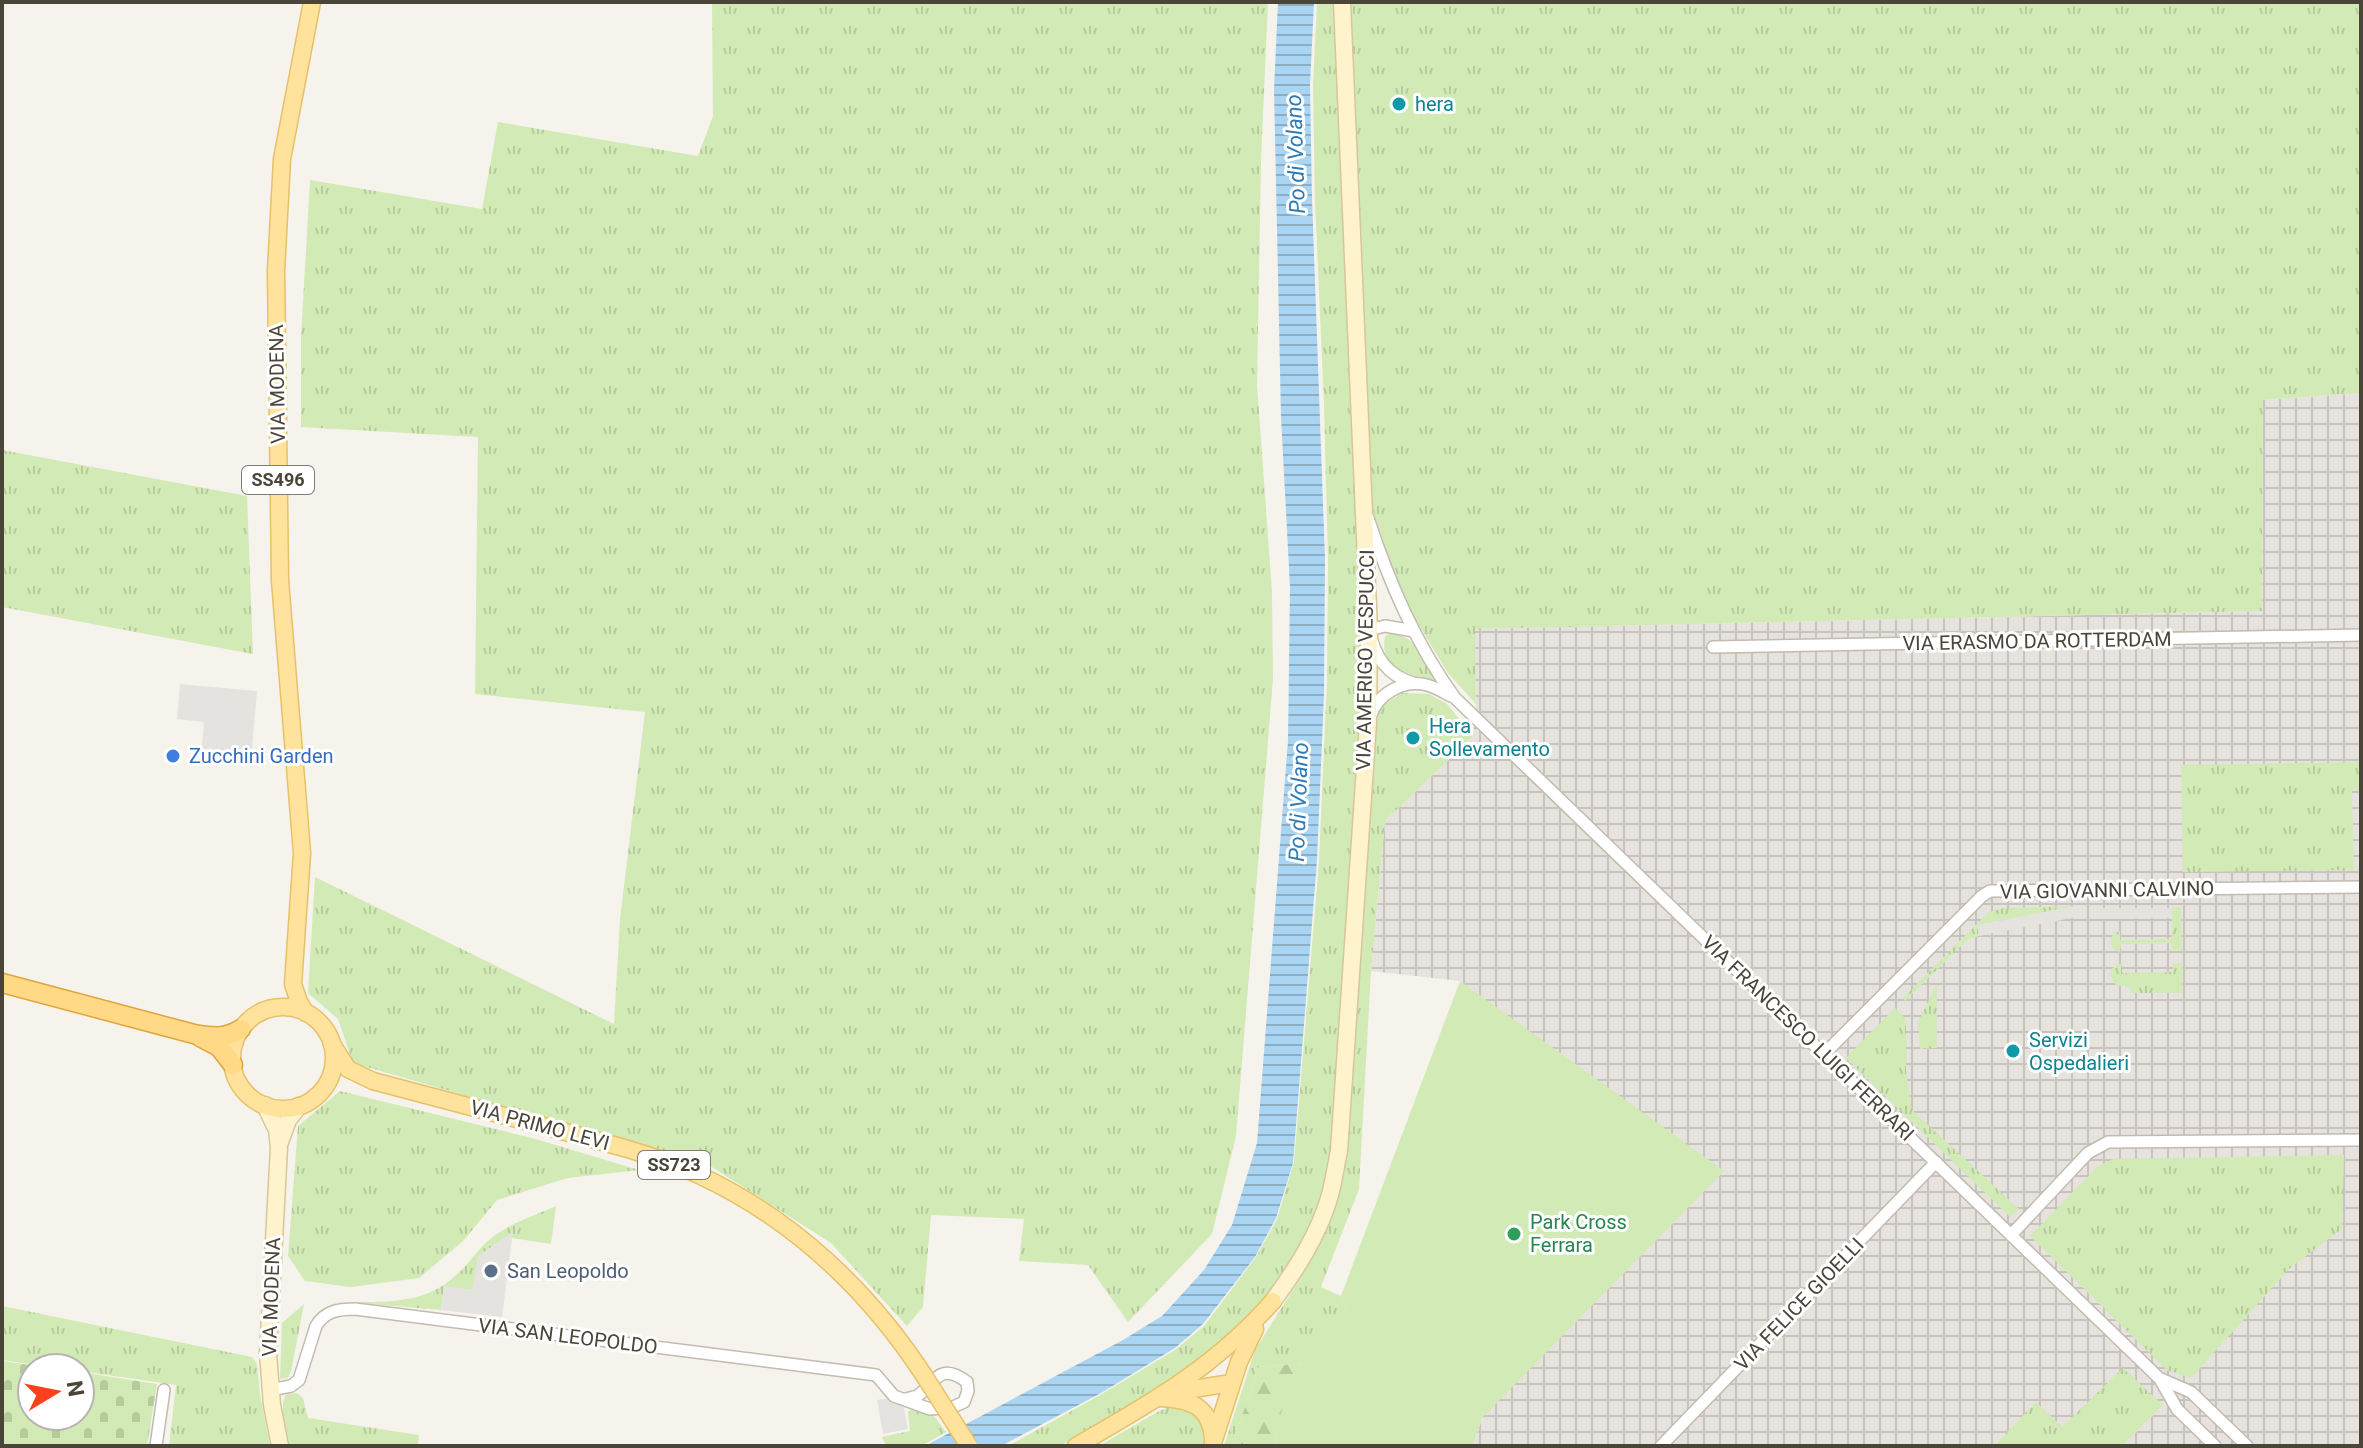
<svg xmlns="http://www.w3.org/2000/svg" width="2363" height="1448" viewBox="0 0 2363 1448" font-family="Roboto,sans-serif">
<style>
.industrial{fill:url(#industrial-grid)}
.grass{fill:url(#grass-tufts)}
.forest{fill:url(#forest-firs)}
.cemetery{fill:url(#cemetery-stones)}
.park{fill:#d2eab5}
.parking{fill:#e5e3e0}
.water{fill:url(#water-rules)}
.lines{fill:none;stroke-linecap:round;stroke-linejoin:round}
.minor-casing{stroke:#c2bbae;stroke-width:14}
.secondary-casing{stroke:#d6c79b;stroke-width:19}
.primary-casing{stroke:#e6c16a;stroke-width:19}
.trunk-casing{stroke:#e0a43c;stroke-width:21}
.minor{stroke:#fff;stroke-width:11}
.secondary{stroke:#fff3cd;stroke-width:16}
.primary{stroke:#ffe39c;stroke-width:16}
.trunk{stroke:#ffd985;stroke-width:18}
.primary-bridge-casing{stroke:#e6c16a;stroke-width:19;stroke-linecap:butt}
.primary-bridge{stroke:#ffe39c;stroke-width:16}
.culture-dot{fill:#0f9aa8;stroke:#fff;stroke-width:3}
.shop-dot{fill:#3f7fe0;stroke:#fff;stroke-width:3}
.leisure-dot{fill:#2e9e5b;stroke:#fff;stroke-width:3}
.service-dot{fill:#5c6f8a;stroke:#fff;stroke-width:3}
.labels{text-anchor:middle;stroke-width:6;stroke-linejoin:round;paint-order:stroke}
.shield{fill:#fff;stroke:#817c74;stroke-width:2}
.shield-label{font-size:18px;font-weight:bold;fill:#4b4439}
.culture-label{font-size:20px;fill:#0d838f;stroke:#fff;text-anchor:start}
.street-label{font-size:20px;fill:#4b4439;stroke:#fff}
.shop-label{font-size:20px;fill:#366cbe;stroke:#fff;text-anchor:start}
.leisure-label{font-size:20px;fill:#27864d;stroke:#fff;text-anchor:start}
.service-label{font-size:20px;fill:#4e5e75;stroke:#fff;text-anchor:start}
.water-label{font-size:22px;font-style:italic;fill:#2e7ab2;stroke:#fff}
</style>
<defs>
<pattern id="industrial-grid" width="8" height="8" patternUnits="userSpaceOnUse" patternTransform="scale(2)"><rect width="8" height="8" fill="#e6e2dd"/><path d="M0 4h8M4 0v8" fill="none" stroke="#c7c3be"/></pattern>
<pattern id="grass-tufts" width="24" height="20" patternUnits="userSpaceOnUse" patternTransform="scale(2)"><rect width="24" height="20" fill="#d2eab5"/><path d="M3 7l-1-3M5 7V3M7 7l1-3M15 17l-1-3M17 17v-4M19 17l1-3" fill="none" stroke="#b6ca9c"/></pattern>
<pattern id="forest-firs" width="22" height="20" patternUnits="userSpaceOnUse" patternTransform="scale(2)"><rect width="22" height="20" fill="#d2eab5"/><path d="M5 1l3.5 6h-7zM16 11l3.5 6h-7z" fill="#b6ca9c"/></pattern>
<pattern id="cemetery-stones" width="16" height="16" patternUnits="userSpaceOnUse" patternTransform="scale(2)"><rect width="16" height="16" fill="#d2eab5"/><path d="M2 7V4a2 2 0 0 1 4 0v3zM10 15v-3a2 2 0 0 1 4 0v3z" fill="#b6ca9c"/></pattern>
<pattern id="water-rules" width="6" height="5" patternUnits="userSpaceOnUse" patternTransform="scale(2)"><rect width="6" height="5" fill="#a9d4f2"/><path d="M0 2.5h6" fill="none" stroke="#8caec5"/></pattern>
</defs>
<rect width="100%" height="100%" fill="#f6f3ec"/>
<path class="industrial" d="M2361,393V1446H2122L2163,1405L2061,1427L2036,1403L1994,1446H1473L1482,1419L1460,981L1371,971L1385,821L1473,736L1476,704L1474,629L2262,611L2263,400Z"/>
<g class="grass">
<path d="M712,2H1268L1261,160L1257,385L1272,592L1273,679L1236,1136L1212,1234L1128,1322L1088,1265L1019,1261L1024,1219L931,1215L923,1307L907,1326L831,1243L712,1167L353,1063L338,1019L308,993L315,877L614,1024L620,919L645,712L475,694L478,437L301,427V337L310,180L482,209L498,122L698,156L713,116Z"/>
<path d="M1317,2H1335L1336,64L1358,505L1361,622L1359,727L1334,1123L1324,1184L1313,1217L1302,1241L1268,1294L1241,1326L1164,1390L1060,1446H1008L1102,1394L1175,1350L1204,1326L1256,1257L1277,1219L1294,1162L1319,861L1327,681L1328,560L1324,404L1315,203L1313,84Z"/>
<path d="M1352,2H2361V393L2263,400L2262,611L1475,629L1476,704L1448,673L1403,599L1373,511L1350,21Z"/>
<path d="M2,450L247,496L253,654L2,607Z"/>
<path d="M1389,634C1416,633 1424,661 1436,681C1409,673 1379,672 1385,636Z"/>
<path d="M1402,693L1429,694L1447,704L1473,736L1385,821L1371,971L1359,1189L1321,1287L1341,1296L1347,1312L1300,1364L1258,1367L1232,1446H1224L1255,1350L1301,1277L1343,1179L1374,724L1380,707Z"/>
<path d="M2361,762V790H2352L2354,870L2183,872L2181,765Z"/>
<path d="M2075,906L1977,925L1979,936L1968,939L1905,1001L1903,998L1989,912L2004,908Z"/>
<path d="M2181,907L2182,950H2172L2171,943L2121,944L2120,952L2113,948L2110,942L2113,934L2120,931V940L2172,939V908Z"/>
<path d="M2122,963V973L2173,972V963H2182V993H2131L2130,987L2116,985L2110,975L2112,968Z"/>
<path d="M1937,984V1048L1920,1049L1918,1022Z"/>
<path d="M1895,1008L1906,1019V1072L1912,1110L2019,1209L2010,1217L1846,1058Z"/>
<path d="M340,1091L532,1138L639,1170L568,1178L497,1200L463,1241L419,1278L351,1287L305,1281L288,1256L298,1126Z"/>
<path d="M2344,1155L2342,1229L2290,1268L2191,1378L2167,1370L2030,1236L2098,1166L2113,1159Z"/>
<path d="M556,1206L551,1244L512,1238L513,1233L472,1290L444,1287L441,1310L348,1302C386,1302 425,1304 455,1276C470,1264 478,1247 494,1236C513,1222 536,1215 556,1206Z"/>
<path d="M304,1304L291,1371L288,1378L280,1379L282,1323Z"/>
<path d="M2,1306L252,1357L257,1364L260,1395L270,1446H169L176,1385L80,1371V1368H57L2,1360Z"/>
<path d="M2123,1368L2163,1405L2122,1446H1994L2036,1402L2062,1427Z"/>
<path d="M297,1393L303,1398L308,1418L419,1435L418,1446H290C287,1430 278,1409 286,1394Z"/>
<path d="M1172,1406L1197,1412L1205,1430L1202,1446H1099L1159,1411Z"/>
<path d="M913,1408L933,1415L946,1432L921,1446H883L885,1444L882,1437L910,1431L908,1412Z"/>
</g>
<path class="forest" d="M1300,1364C1289,1391 1278,1417 1275,1446H1232L1258,1367Z"/>
<path class="cemetery" d="M2,1361L51,1368H32V1416H80V1372L157,1384L147,1446H2Z"/>
<path class="park" d="M1460,981L1724,1171L1482,1418L1473,1446H1275C1278,1421 1287,1384 1301,1363C1313,1345 1332,1329 1347,1312L1341,1296Z"/>
<g class="parking">
<path d="M180,684L257,691L251,761L201,756L204,722L177,719Z"/>
<path d="M2075,906L2077,917L1979,936L1977,925Z"/>
<path d="M2093,908H2172V918L2093,919Z"/>
<path d="M513,1231L502,1317L441,1310L444,1286L472,1290L478,1256Z"/>
<path d="M889,1398L903,1404L908,1429L883,1434L877,1400Z"/>
</g>
<path class="water" d="M1278,2H1314L1310,85L1312,199L1325,559L1324,694L1317,860L1293,1163L1276,1218L1255,1257L1203,1324L1175,1348L1101,1393L1001,1446H925L1123,1340L1162,1316L1204,1270L1232,1225L1257,1143L1288,741L1290,587L1281,417L1274,89Z"/>
<g class="lines">
<defs>
<g id="minor">
<path d="M1368,518C1389,582 1415,643 1455,698L2160,1379L2177,1409L2215,1446"/>
<path d="M1414,631L1385,626L1369,630C1375,657 1387,676 1414,683"/>
<path d="M1713,647L2361,635"/>
<path d="M1370,717C1377,694 1403,679 1427,685C1435,687 1443,692 1451,696"/>
<path d="M1824,1054L1982,896L1990,891L2361,887"/>
<path d="M2011,1235L2088,1153L2108,1142L2361,1140"/>
<path d="M2161,1379L2191,1392L2247,1446"/>
<path d="M270,1390L291,1386L299,1380L316,1326C325,1311 338,1309 355,1309L876,1375L894,1396L930,1409L953,1407L964,1402L968,1391L967,1382C938,1360 935,1385 917,1396C915,1397 906,1399 904,1399"/>
<path d="M156,1446L164,1390"/>
<path d="M1661,1446L1936,1162"/>
</g>
<g id="secondary">
<path d="M265,1105L277,1130L279,1147L268,1353L272,1405L280,1446"/>
<path d="M280,1142L288,1120L299,1106"/>
<path d="M1273,1301C1297,1268 1319,1234 1330,1195C1334,1180 1336,1165 1339,1151L1368,723L1369,630L1342,2"/>
</g>
<g id="primary">
<circle cx="283" cy="1058" r="51"/>
<path d="M306,1013L299,1002L293,984L302,853L280,580L276,271L282,159L312,2"/>
<path d="M332,1044L348,1069L373,1081C436,1098 499,1114 562,1131C609,1144 657,1155 701,1176C794,1220 869,1291 925,1377"/>
<path d="M1172,1394L1186,1390L1232,1383"/>
<path d="M1159,1398C1190,1399 1211,1406 1213,1440"/>
<path d="M1076,1446C1151,1403 1215,1367 1273,1301"/>
<path d="M1212,1446L1239,1362L1255,1329"/>
</g>
<g id="trunk">
<path d="M2,983L194,1034C213,1037 225,1039 241,1029"/>
<path d="M200,1037L219,1047L233,1065"/>
</g>
</defs>
<use href="#minor" class="minor-casing"/>
<use href="#secondary" class="secondary-casing"/>
<use href="#primary" class="primary-casing"/>
<use href="#trunk" class="trunk-casing"/>
<use href="#minor" class="minor"/>
<use href="#secondary" class="secondary"/>
<use href="#primary" class="primary"/>
<use href="#trunk" class="trunk"/>
<defs>
<path id="primary-bridge" d="M925,1377L969,1446"/>
</defs>
<use href="#primary-bridge" class="primary-bridge-casing"/>
<use href="#primary-bridge" class="primary-bridge"/>
</g>
<g class="culture-dot">
<circle cx="1399" cy="104" r="8"/>
<circle cx="1413" cy="738" r="8"/>
<circle cx="2013" cy="1051" r="8"/>
</g>
<circle class="shop-dot" cx="173" cy="756" r="8"/>
<circle class="leisure-dot" cx="1514" cy="1234" r="8"/>
<circle class="service-dot" cx="491" cy="1271" r="8"/>
<g class="labels">
<g class="shield">
<rect x="242" y="466" width="72" height="28" rx="6"/>
<rect x="638" y="1151" width="72" height="28" rx="6"/>
</g>
<g class="shield-label">
<text x="278" y="486">SS496</text>
<text x="674" y="1171">SS723</text>
</g>
<g class="culture-label">
<text x="1415" y="111">hera</text>
<text x="1429" y="733">Hera<tspan x="1429" dy="23">Sollevamento</tspan></text>
<text x="2029" y="1047">Servizi<tspan x="2029" dy="23">Ospedalieri</tspan></text>
</g>
<g class="street-label">
<text transform="translate(277 384) rotate(-91)" y="7">VIA MODENA</text>
<text transform="translate(2037 641) rotate(-1)" y="7">VIA ERASMO DA ROTTERDAM</text>
<text transform="translate(1365 660) rotate(-89)" y="7">VIA AMERIGO VESPUCCI</text>
<text transform="translate(2107 890) rotate(-1)" y="7">VIA GIOVANNI CALVINO</text>
<text transform="translate(1808 1038) rotate(44)" y="7">VIA FRANCESCO LUIGI FERRARI</text>
<text transform="translate(540 1125) rotate(15)" y="7">VIA PRIMO LEVI</text>
<text transform="translate(271 1297) rotate(-88)" y="7">VIA MODENA</text>
<text transform="translate(1799 1304) rotate(-46)" y="7">VIA FELICE GIOELLI</text>
<text transform="translate(568 1336) rotate(7)" y="7">VIA SAN LEOPOLDO</text>
</g>
<g class="shop-label">
<text x="189" y="763">Zucchini Garden</text>
</g>
<g class="leisure-label">
<text x="1530" y="1229">Park Cross<tspan x="1530" dy="23">Ferrara</tspan></text>
</g>
<g class="service-label">
<text x="507" y="1278">San Leopoldo</text>
</g>
<g class="water-label">
<text transform="translate(1295 154) rotate(-92)" y="8">Po di Volano</text>
<text transform="translate(1298 802) rotate(-88)" y="8">Po di Volano</text>
</g>
</g>
<rect width="2363" height="1448" fill="none" stroke="#4b4439" stroke-width="8"/>
<g transform="translate(56 1392) rotate(80)"><circle r="38" fill="#ffffff" stroke="#b7b4b0" stroke-width="2"/>
<path d="M0-6L14 30L0 20L-14 30Z" fill="#fc3f1d"/>
<text y="-12" font-size="22" font-weight="bold" text-anchor="middle" fill="#4b4439">N</text>
</g>
</svg>
